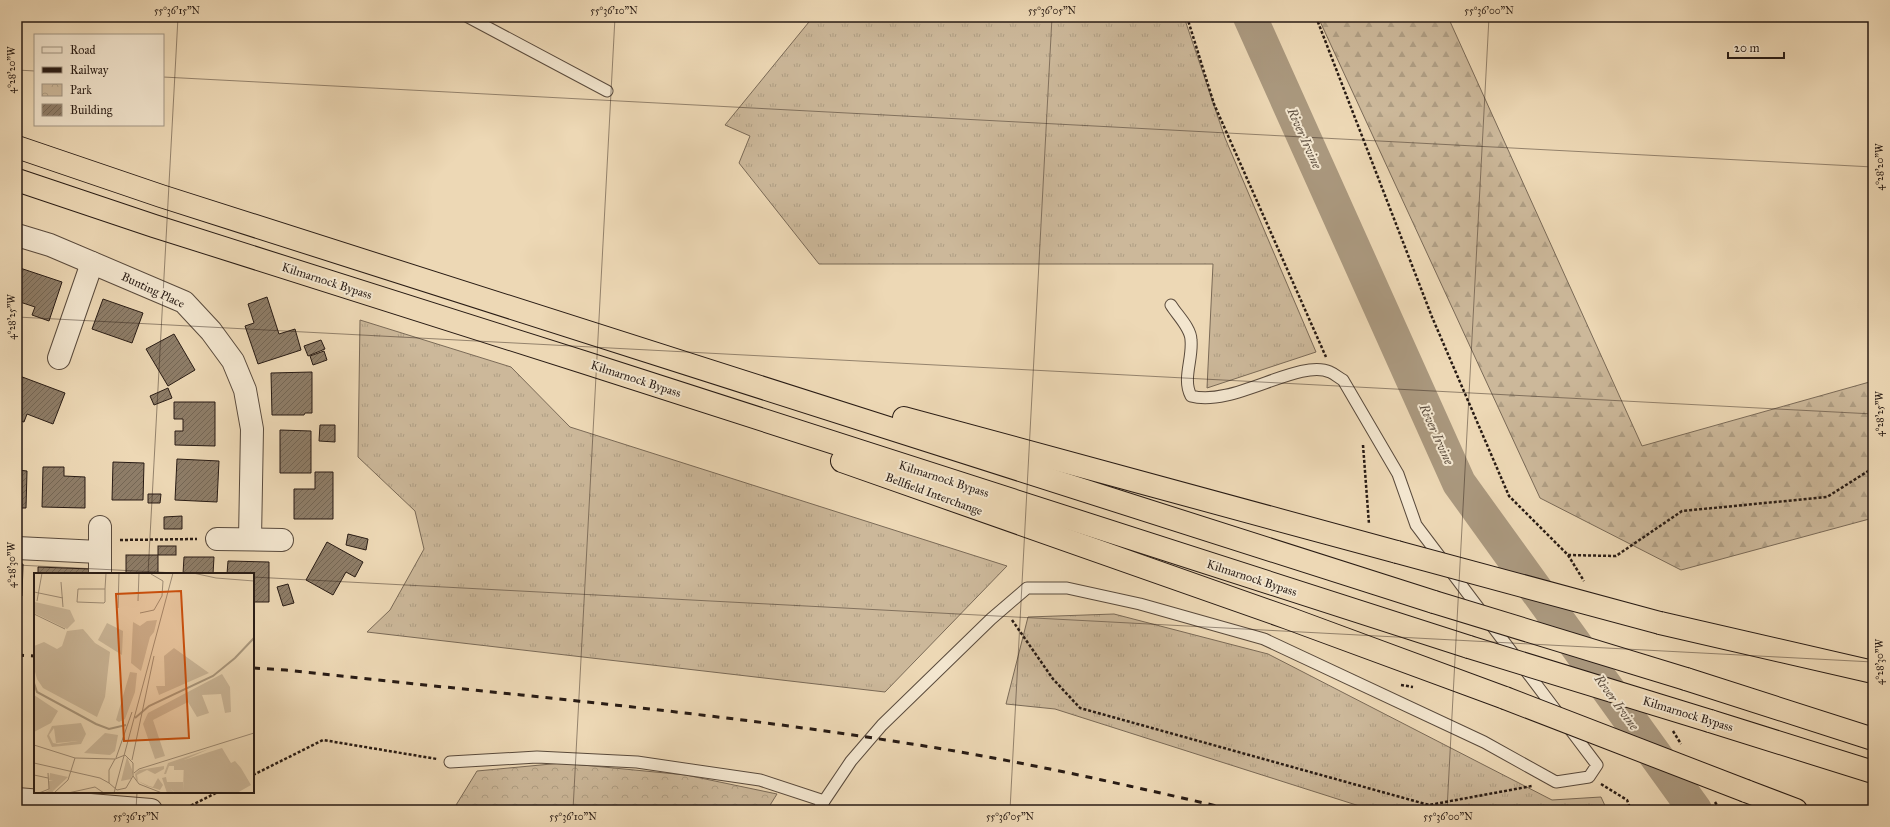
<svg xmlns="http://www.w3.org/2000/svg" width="1890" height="827" viewBox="0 0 1890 827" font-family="'IM FELL Great Primer',serif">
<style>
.grass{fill:url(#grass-tufts);stroke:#7a6a57}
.forest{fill:url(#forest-firs);stroke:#7a6a57}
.park{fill:url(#park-crowns);stroke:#7a6a57}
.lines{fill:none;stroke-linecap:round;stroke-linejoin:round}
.river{stroke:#aa987e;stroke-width:34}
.building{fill:url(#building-hatch);stroke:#281b14}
.lane-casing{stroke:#594a3c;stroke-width:13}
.street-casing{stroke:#594a3c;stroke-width:24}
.highway-casing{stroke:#281b14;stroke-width:24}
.path{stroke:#281b14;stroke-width:2.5;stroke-dasharray:3 2;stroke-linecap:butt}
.lane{stroke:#f3e6cf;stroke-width:11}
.street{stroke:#f3e6cf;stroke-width:22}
.highway{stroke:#edd8b5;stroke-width:22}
.rail{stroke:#281b14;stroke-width:3;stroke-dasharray:7 7;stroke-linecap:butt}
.highway-bridge-casing{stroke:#281b14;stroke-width:24;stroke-linecap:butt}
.highway-bridge{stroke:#edd8b5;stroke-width:22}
.ticks{fill:none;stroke:#281b14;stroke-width:1;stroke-opacity:0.45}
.labels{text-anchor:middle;stroke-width:4;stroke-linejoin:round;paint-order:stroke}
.street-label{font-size:12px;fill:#281b14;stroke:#f3e6cf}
.water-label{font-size:13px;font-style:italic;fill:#5c4d3e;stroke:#f3e6cf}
.inset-river{fill:none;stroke:#aa987e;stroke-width:2}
.inset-road{fill:none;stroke:#9e8c75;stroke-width:1}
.view{fill:#cb500d;fill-opacity:0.15;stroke:#cb500d;stroke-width:2}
.inset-edge{fill:none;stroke:#281b14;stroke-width:2}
.neatline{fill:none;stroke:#281b14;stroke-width:1.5}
.ticks-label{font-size:10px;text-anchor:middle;fill:#281b14}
</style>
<defs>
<pattern id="grass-tufts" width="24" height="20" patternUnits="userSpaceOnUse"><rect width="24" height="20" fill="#ccb89a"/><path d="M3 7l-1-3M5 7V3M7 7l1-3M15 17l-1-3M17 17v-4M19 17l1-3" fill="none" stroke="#af9e84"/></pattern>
<pattern id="forest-firs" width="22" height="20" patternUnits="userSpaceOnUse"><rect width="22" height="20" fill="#ccb89a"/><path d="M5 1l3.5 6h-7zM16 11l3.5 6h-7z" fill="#af9e84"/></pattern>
<pattern id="park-crowns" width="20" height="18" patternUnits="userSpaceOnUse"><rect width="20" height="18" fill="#ccb89a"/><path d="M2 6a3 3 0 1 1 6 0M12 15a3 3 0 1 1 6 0" fill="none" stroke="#af9e84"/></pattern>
<pattern id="building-hatch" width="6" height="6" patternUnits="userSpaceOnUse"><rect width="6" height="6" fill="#8e7d68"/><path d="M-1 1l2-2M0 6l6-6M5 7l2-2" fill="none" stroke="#746654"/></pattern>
</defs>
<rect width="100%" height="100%" fill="#edd8b5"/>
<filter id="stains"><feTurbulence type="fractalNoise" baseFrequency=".005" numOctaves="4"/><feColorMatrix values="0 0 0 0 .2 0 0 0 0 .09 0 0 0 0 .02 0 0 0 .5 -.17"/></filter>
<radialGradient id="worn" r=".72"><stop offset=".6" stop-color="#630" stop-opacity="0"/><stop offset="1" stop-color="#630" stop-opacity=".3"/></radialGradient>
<g class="grass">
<path d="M813,17H1184L1225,138L1316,352L1207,388L1213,264H819L739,163L750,136L725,125Z"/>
<path d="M360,320L511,367L570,427L1007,566L885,692L367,632L390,610L424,549L415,511L358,457Z"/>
<path d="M1114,614L1268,654L1552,800L1601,797L1607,810H1372L1055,709L1006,704L1028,617Z"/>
</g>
<path class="forest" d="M1318,17H1448L1642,446L1873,381V518L1681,570L1540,498Z"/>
<path class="park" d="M562,763L686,775L777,794L767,810H453L477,771Z"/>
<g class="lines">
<path class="river" d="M1250,17L1459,483L1695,810"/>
</g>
<g class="building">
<path d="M17,267L62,282L49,321L32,315L35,307L17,301Z"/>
<path d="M267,297L279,334L295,329L301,350L258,364L245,326L254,323L248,304Z"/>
<path d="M103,299L143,313L132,343L92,329Z"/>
<path d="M174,334L195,370L168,386L146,349Z"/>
<path d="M321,340L325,349L308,356L304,346Z"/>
<path d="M324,351L327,360L313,365L310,356Z"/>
<path d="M312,372V413H305L304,415H272L271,373Z"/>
<path d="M17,375L65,393L53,424L27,414L24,422L17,420Z"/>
<path d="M168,388L172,398L154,405L150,396Z"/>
<path d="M174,402H215V446L175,445V431H183V419H174Z"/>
<path d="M320,425H335V442L319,441Z"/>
<path d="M280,430L311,431V473H280Z"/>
<path d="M177,459L219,461L217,502L175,500Z"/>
<path d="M113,462L144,463L143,500H112Z"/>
<path d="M43,467H64V476L85,477V508L42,507Z"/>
<path d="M17,470L27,471L26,508H17Z"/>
<path d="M315,472H333V519H294V489H315Z"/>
<path d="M148,494H161L160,503H148Z"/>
<path d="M182,516V529H164V517Z"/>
<path d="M348,534L368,539L366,550L346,545Z"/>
<path d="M327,542L363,562L355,577L346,572L333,595L306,580Z"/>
<rect x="158" y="546" width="18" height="9"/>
<rect x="126" y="555" width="32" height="19"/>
<path d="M184,557H214L213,574H183Z"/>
<path d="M228,561L269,562V602H253V574H227Z"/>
<path d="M17,564H23L22,596H17Z"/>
<path d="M38,567L90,569L89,574H38Z"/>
<path d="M288,584L294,603L283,606L277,587Z"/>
</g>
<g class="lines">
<defs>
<g id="lane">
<path d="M468,17L607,91"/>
<path d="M450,762L537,757L637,762L760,780L824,801"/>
<path d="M818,810L851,761L882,725L991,619L1027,588H1067L1140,604L1264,639L1484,742L1556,782L1589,777L1597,765L1416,525L1398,474L1343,380C1339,378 1335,374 1330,372C1299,358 1232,408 1191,396C1182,379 1193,359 1191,340C1191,328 1177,315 1171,305"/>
</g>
<g id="street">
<path d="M17,235L50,245L184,302L211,331L233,361L245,390L252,429L250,539"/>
<path d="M59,358L92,263"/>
<path d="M100,527V574"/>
<path d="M217,539L282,540"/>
<path d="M17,548L99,552"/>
<path d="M17,799L151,810"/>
</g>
<g id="highway">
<path d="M17,147L161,196L1434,602"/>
<path d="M17,180L154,226L583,362L1469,647"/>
<path d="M904,418L1397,552"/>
<path d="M842,461L1288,618L1505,698"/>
<path d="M1660,623L1873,672"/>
<path d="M1686,679L1873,739"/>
<path d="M1710,721L1873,772"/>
<path d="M1746,791L1796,810"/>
</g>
</defs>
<use href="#lane" class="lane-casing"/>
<use href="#street" class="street-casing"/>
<use href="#highway" class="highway-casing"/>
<g class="path">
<path d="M1187,17L1214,104L1326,357"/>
<path d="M1316,17L1432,317L1509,496L1568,555L1616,556L1682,511L1827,497L1873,468"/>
<path d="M1363,445L1369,524"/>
<path d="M120,540L197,539"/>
<path d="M1568,555L1584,581"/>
<path d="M1012,620L1053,679L1080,708L1429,805L1532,786"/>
<path d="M1401,685L1413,687"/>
<path d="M1673,731L1681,744"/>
<path d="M253,775L323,740L437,759"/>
<path d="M1601,784L1627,800L1631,810"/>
<path d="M1715,802L1720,810"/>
<path d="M182,810L218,792"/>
</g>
<use href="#lane" class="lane"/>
<use href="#street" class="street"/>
<use href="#highway" class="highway"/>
<g class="rail">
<path d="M17,655L35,656"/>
<path d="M253,668L286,670C490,693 696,710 899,742C1012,759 1123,784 1234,810"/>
</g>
<defs>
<g id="highway-bridge">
<path d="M1397,552L1660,623"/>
<path d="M1434,602L1686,679"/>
<path d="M1469,647L1710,721"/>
<path d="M1505,698L1746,791"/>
</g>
</defs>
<use href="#highway-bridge" class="highway-bridge-casing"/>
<use href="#highway-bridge" class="highway-bridge"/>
</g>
<path class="ticks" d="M17,70L35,71M163,77L1873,167M17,317L1873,414M17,565L196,574M148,574L178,17M253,577L1873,662M136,810L137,792M573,810L615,17M1010,810L1052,17M1447,810L1489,17"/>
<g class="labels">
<g class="street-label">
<text transform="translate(327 281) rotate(18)" y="4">Kilmarnock Bypass</text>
<text transform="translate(153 290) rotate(25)" y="4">Bunting Place</text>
<text transform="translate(636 379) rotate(18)" y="4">Kilmarnock Bypass</text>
<text transform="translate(944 479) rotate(18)" y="4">Kilmarnock Bypass</text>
<text transform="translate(934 494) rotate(20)" y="4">Bellfield Interchange</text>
<text transform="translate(1252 578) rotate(18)" y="4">Kilmarnock Bypass</text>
<text transform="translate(1688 714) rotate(17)" y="4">Kilmarnock Bypass</text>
</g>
<g class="water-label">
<text transform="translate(1305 138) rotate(66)" y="5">River Irvine</text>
<text transform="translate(1437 434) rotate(66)" y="5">River Irvine</text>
<text transform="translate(1617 702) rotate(54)" y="5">River Irvine</text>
</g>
</g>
<g transform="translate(34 573)">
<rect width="220" height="220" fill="#edd8b5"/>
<path d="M123,47L120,59L116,64L107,98L97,90L99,49L106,53L113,48ZM140,75L175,100L125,122L122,113H131L130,83ZM96,99L103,100L101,119L91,146L85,149L82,147ZM71,160L84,162L81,178L76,182L50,180ZM175,176L150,187V197H140V193H135L132,201H130L134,190ZM93,184L99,199L97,206L87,208ZM130,193V196L121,201L113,197L103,202L104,208L115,213L119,214L124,205L129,212L126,217L113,213L102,207L101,201L105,197ZM16,200L34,204L19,218L18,209L19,219L9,220L15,217V208H19L15,207ZM132,204L133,209H149V218L137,216L141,220H133L128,205Z" fill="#ccb89a"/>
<path d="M188,101L196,114L197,139L191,140L187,121L168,122L175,140L163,144L154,129L119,147L131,183L121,186L109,151L114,140Z" fill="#ccb89a"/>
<path d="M188,175L197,190L201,188L207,195L217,212L203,220H141L137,216L139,214L149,218L150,187Z" fill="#ccb89a"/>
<path d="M1,29L36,37L41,48L33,56L0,40ZM73,50L89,58L88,82L64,67ZM49,56L61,70L76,79L71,124L63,144L9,115L3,106L0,95V73L10,69L23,76L28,73L33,58ZM0,122L24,138L17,150L0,159Z" fill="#ccb89a"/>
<path d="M3 95a13 13 0 1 1 26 0a13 13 0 1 1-26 0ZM47,150L52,161L47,171L18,174L13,163L18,153ZM20,155L22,170L44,168L24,171L19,170L15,162Z" fill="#ccb89a" fill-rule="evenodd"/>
<path class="inset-river" d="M0,110L3,119L62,151L75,156L92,152M101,145L115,133L179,103L201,85L220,65"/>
<path class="inset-road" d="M159,0L182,5L220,8M27,9L29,34M71,16H44L43,29L70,30L71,29V16L72,0M0,19L29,25M3,28L8,0M104,28L105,0M84,35L85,0M106,40L120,37L128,23L129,8L117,1M0,41L31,56M0,172L41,185L81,186M91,182L99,190V203L92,215L83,217L75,210V197L81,186ZM82,185L98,139M98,187L120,83M0,190L66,205L75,210M100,200L105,196L220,160M0,202L14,205M99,203L105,211L128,220M5,220L15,216L14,200M20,220L34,207L41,185M34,220L61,214L70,220M80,220L139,0"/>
<path class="view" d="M147,18L155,165L90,168L82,21Z"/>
<rect width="220" height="220" class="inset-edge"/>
</g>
<rect width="1890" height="827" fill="none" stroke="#edd8b5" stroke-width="44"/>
<rect x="34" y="34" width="130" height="92" fill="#f3e6cf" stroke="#a29584"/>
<rect x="42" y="47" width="20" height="6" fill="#f3e6cf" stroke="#a29584"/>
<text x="70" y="54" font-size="12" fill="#281b14">Road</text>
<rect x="42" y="67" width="20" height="6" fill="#281b14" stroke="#a29584"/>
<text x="70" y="74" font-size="12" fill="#281b14">Railway</text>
<rect x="42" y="84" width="20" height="12" fill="url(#park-crowns)" stroke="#a29584"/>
<text x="70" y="94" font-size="12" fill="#281b14">Park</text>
<rect x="42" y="104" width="20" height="12" fill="url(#building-hatch)" stroke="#a29584"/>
<text x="70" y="114" font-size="12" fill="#281b14">Building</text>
<path d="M1728 52v6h56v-6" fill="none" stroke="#281b14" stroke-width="2"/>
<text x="1734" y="52" font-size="12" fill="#281b14" stroke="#f3e6cf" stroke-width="3" paint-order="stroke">20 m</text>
<rect x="22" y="22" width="1846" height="783" class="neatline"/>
<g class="ticks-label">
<text x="177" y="14">55°36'15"N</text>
<text x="614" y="14">55°36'10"N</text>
<text x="1052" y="14">55°36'05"N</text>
<text x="1489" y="14">55°36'00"N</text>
<text transform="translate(11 70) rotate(-90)" y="4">4°28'20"W</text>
<text transform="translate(1879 167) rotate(-90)" y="4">4°28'20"W</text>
<text transform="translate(11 317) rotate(-90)" y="4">4°28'25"W</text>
<text transform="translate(1879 414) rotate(-90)" y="4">4°28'25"W</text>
<text transform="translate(11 565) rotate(-90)" y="4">4°28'30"W</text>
<text transform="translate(1879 662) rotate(-90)" y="4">4°28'30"W</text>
<text x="136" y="820">55°36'15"N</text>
<text x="573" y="820">55°36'10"N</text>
<text x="1010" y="820">55°36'05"N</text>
<text x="1448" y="820">55°36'00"N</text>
</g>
<rect width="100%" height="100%" filter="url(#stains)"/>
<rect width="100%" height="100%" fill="url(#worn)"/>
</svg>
